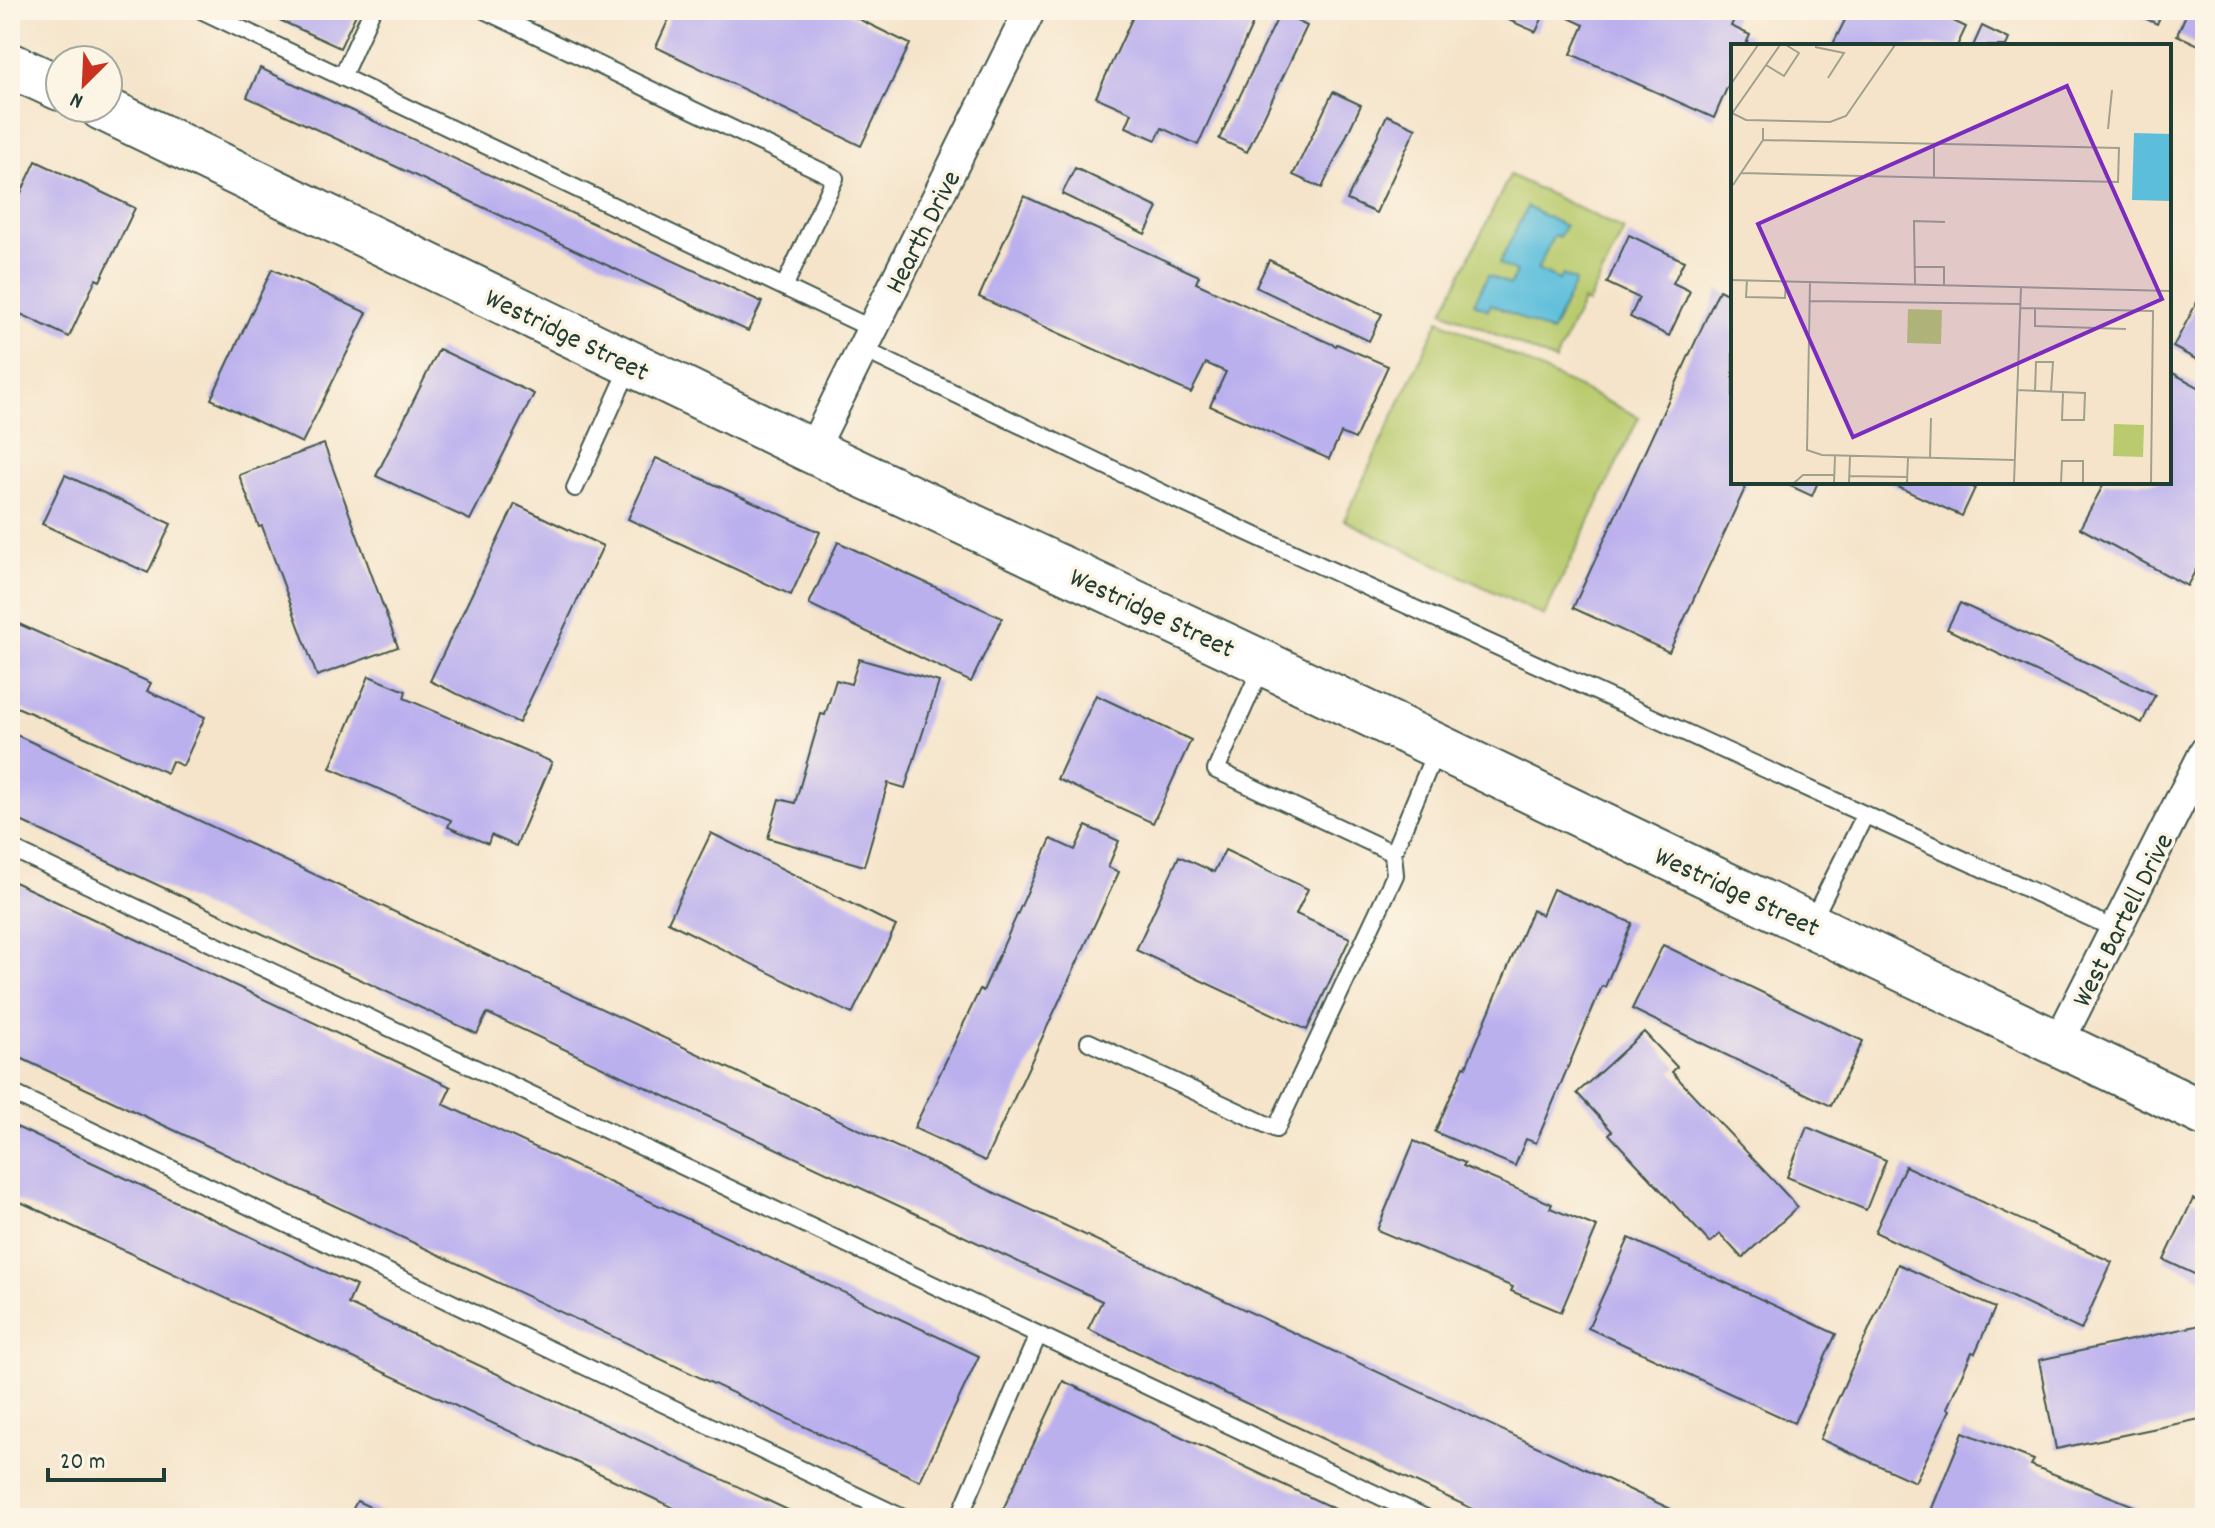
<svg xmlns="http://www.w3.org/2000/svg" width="2215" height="1528" viewBox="0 0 2215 1528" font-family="Dekko,sans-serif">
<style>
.green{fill:#b9cb6e;stroke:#6c8451;stroke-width:2}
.water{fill:#5cbedb;stroke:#3e7e88;stroke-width:2}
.building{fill:#bbb0ee}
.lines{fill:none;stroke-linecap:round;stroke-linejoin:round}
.lane-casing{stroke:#3f564a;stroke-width:20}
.street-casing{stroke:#3f564a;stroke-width:34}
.secondary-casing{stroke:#3f564a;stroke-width:48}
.lane{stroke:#fff;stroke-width:16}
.street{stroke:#fff;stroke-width:30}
.secondary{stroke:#fff;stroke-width:44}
.labels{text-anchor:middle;stroke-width:7;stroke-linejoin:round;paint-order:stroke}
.street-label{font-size:28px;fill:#1f3d34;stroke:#fcf5e5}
.inset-road{fill:none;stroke:#9fa18e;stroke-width:2}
.view{fill:#7b2cbf;fill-opacity:0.15;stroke:#7b2cbf;stroke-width:4}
.inset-edge{fill:none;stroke:#1f3d34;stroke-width:4}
</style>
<rect width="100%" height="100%" fill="#fcf5e5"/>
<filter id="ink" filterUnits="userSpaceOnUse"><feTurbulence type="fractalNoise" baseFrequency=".0125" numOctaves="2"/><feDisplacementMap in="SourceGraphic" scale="16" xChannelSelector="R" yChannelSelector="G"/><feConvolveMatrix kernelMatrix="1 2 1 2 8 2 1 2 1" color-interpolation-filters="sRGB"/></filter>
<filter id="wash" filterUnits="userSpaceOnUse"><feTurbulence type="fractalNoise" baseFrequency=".006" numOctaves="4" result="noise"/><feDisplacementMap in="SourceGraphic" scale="32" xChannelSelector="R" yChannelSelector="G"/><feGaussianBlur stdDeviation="1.8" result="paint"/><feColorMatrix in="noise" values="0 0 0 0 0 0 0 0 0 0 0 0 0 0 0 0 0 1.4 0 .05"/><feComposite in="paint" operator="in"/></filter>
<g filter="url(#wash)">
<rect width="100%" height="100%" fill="#f5e4ca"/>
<g class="green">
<path d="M1510,175L1624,230L1588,303L1583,301L1555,361L1443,311Z"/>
<path d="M1439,320L1639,417L1544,616L1344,520Z"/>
</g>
<path class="water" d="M1527,207L1565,226L1559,237L1554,235L1537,270L1559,280L1562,275L1576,281L1551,333L1491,304L1488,310L1474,303L1488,275L1510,285L1516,272L1499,264Z"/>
<g id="blocks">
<g class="building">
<path d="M258,10H358L340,48Z"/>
<path d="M596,10H626L621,21Z"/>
<path d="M673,10H840L910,44L861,146L656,47Z"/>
<path d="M1136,10H1259L1198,145L1162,128L1156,140L1126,127L1132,113L1096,97Z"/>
<path d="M1486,10H1546L1536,32Z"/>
<path d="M1552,10H1738L1731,26L1750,35L1745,46H1733V74L1714,118L1571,54L1584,25Z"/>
<path d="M1850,10H1951L1947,18L1966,27L1957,46H1832Z"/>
<path d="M2127,10H2163L2157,24Z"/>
<path d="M2188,10H2205V48L2177,35Z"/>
<path d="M1280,13L1307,26L1247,152L1219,139Z"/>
<path d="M1982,26L2009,39L2006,46H1973Z"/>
<path d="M260,68L762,302L748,331L247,97Z"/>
<path d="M1333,92L1361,105L1322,188L1293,175Z"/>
<path d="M1387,115L1416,128L1376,213L1347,200Z"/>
<path d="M36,161L135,208L100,281L96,279L69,337L10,309V216Z"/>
<path d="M1075,168L1158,208L1145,234L1062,194Z"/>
<path d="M1024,196L1199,276L1196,283L1336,346L1337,344L1388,366L1355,439L1341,433L1329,459L1210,406L1226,372L1206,363L1191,393L979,297Z"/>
<path d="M1629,235L1684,261L1673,283L1690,291L1669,336L1630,317L1639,298L1607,283Z"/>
<path d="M1269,260L1382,314L1369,341L1256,287Z"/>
<path d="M272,269L367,313L302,443L211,399Z"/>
<path d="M2205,278V364L2173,347L2204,289L2200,287Z"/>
<path d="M1719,290L1733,297V482H1748L1669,652L1573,608Z"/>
<path d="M439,349L534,394L470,520L376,476Z"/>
<path d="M2169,371L2200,388L2205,380V553L2187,586L2080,528L2105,482H2169Z"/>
<path d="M324,444L398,647L317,676L262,526L259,527L239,475Z"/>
<path d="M656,458L820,532L791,595L628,519Z"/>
<path d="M65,475L171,524L148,573L42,524Z"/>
<path d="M1782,482H1818L1812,496Z"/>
<path d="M1887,482H1962L1975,488L1962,516Z"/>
<path d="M515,504L603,546L519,723L430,681Z"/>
<path d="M838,542L1002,618L971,682L809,604Z"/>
<path d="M1960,603L2155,695L2142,723L1947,629Z"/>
<path d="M10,620L151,683L147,691L205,717L183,766L172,761L167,773L10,704Z"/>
<path d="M859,659L939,682L905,788L888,783L864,866L768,838L779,799L795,803L821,714L825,715L836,680L851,684Z"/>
<path d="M369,676L406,691L404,698L552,762L516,846L491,835L488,844L448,827L451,820L330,768Z"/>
<path d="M1096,695L1191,740L1153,823L1057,779Z"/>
<path d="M10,732L1690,1518H1492L1088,1329L1102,1301L487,1013L477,1034L10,816Z"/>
<path d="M1086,826L1119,841L1108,867L1119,872L985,1161L914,1128L980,989L983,991L1051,839L1075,850Z"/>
<path d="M711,833L896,926L852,1014L668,922Z"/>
<path d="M1225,850L1308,889L1296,914L1350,938L1307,1030L1136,950L1179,856L1214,872Z"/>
<path d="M10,880L451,1087L443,1104L979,1356L920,1481L10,1053Z"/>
<path d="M1553,889L1632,923L1605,987L1602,986L1536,1143L1526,1139L1515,1166L1435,1132L1464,1066L1466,1067L1532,910L1542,915Z"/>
<path d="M1663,945L1863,1041L1831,1106L1632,1009Z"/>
<path d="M1644,1032L1677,1067L1672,1072L1798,1207L1742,1258L1720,1234L1710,1243L1609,1134L1612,1131L1577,1093Z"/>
<path d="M10,1124L356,1286L348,1304L805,1518H695L10,1197Z"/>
<path d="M1807,1127L1886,1160L1866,1210L1787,1177Z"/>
<path d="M1414,1141L1465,1163L1463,1166L1552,1204L1550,1208L1597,1227L1561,1312L1511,1291L1513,1287L1377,1230Z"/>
<path d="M1905,1166L2112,1262L2081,1330L1875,1232Z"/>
<path d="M2193,1199L2205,1205V1279L2164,1260Z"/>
<path d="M1629,1238L1836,1334L1794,1423L1588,1328Z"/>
<path d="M1898,1264L1995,1308L1975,1353L1972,1352L1947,1408L1950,1410L1915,1482L1820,1439Z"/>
<path d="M2205,1324V1418L2056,1449L2039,1360Z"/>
<path d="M1063,1381L1354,1518H999Z"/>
<path d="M1963,1432L2034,1460L2031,1465L2164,1518H1928Z"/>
<path d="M357,1501L393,1518H348Z"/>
</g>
</g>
</g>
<g filter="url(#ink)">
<use href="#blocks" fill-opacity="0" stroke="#3f564a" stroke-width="2"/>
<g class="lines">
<defs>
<g id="lane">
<path d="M201,10L872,329"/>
<path d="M484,10L835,178L784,287"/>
<path d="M342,77L372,10"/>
<path d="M862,349L1175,499L2115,929"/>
<path d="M575,488L630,366"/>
<path d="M1262,666L1216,770L1393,853"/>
<path d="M10,848L1426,1518"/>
<path d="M1811,923L1865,815"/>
<path d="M1089,1042L1276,1129L1395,875L1393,853L1437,748"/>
<path d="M10,1092L903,1518"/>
<path d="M959,1518L1038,1335"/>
</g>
<g id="street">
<path d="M812,451L1030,10"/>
<path d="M2058,1043L2205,752"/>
</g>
<g id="secondary">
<path d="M10,65L60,88"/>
<path d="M102,108L812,451L1263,663L2205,1114"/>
</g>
</defs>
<use href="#lane" class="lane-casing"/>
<use href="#street" class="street-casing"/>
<use href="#secondary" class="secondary-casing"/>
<use href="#lane" class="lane"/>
<use href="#street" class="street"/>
<use href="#secondary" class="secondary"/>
</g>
</g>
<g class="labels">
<g class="street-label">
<text transform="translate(921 231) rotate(-63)" y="10">Hearth Drive</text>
<text transform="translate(568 333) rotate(26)" y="10">Westridge Street</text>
<text transform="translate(1153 611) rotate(25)" y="10">Westridge Street</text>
<text transform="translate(1738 890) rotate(25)" y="10">Westridge Street</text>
<text transform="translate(2121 919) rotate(-63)" y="10">West Bartell Drive</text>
</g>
</g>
<g transform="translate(1731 44)">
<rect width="440" height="440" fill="#f5e4ca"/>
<path d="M177,265L211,266L210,300L176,299ZM383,380L413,381L412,413L382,412Z" fill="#b9cb6e"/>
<path d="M403,89L440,90V157L401,156Z" fill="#5cbedb"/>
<path class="inset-road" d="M84,3L113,9L97,34M35,21L53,32L68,9L55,1M0,40L27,1M1,69L15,76L99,78L115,72L164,1M0,71L49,1M377,85L381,46M203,99V134M10,129L387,138L388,104L32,96M2,141L32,96V84M183,223H213V241M0,236L440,247M16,236L15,253L54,254L55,237M79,238L76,406L91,411L284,416M184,240L183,177L214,178M78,257L289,260M289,264L422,267L420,439M304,264V282L395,285M286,346L354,349L353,376H331L332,348M304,347L305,318H322L320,348M199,414L200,374M118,432L177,433M63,439L72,431H103M103,439L104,412M118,439L119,412M176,439L177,413M283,439L290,243M330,439L331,417H352V439"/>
<path class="view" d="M336,42L431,255L122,393L27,180Z"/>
<rect width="440" height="440" class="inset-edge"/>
</g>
<rect width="2215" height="1528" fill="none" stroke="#fcf5e5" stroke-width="40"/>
<g transform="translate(84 84) rotate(204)"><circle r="38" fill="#fcf5e5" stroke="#a4ab9e" stroke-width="2"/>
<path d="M0-6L14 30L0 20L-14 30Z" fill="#c8321e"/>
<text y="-12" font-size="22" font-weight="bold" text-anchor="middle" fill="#1f3d34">N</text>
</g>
<path d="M48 1468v12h116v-12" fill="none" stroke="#1f3d34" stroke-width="4"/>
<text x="60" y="1468" font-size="24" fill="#1f3d34" stroke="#fcf5e5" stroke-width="6" paint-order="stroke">20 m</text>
</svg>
